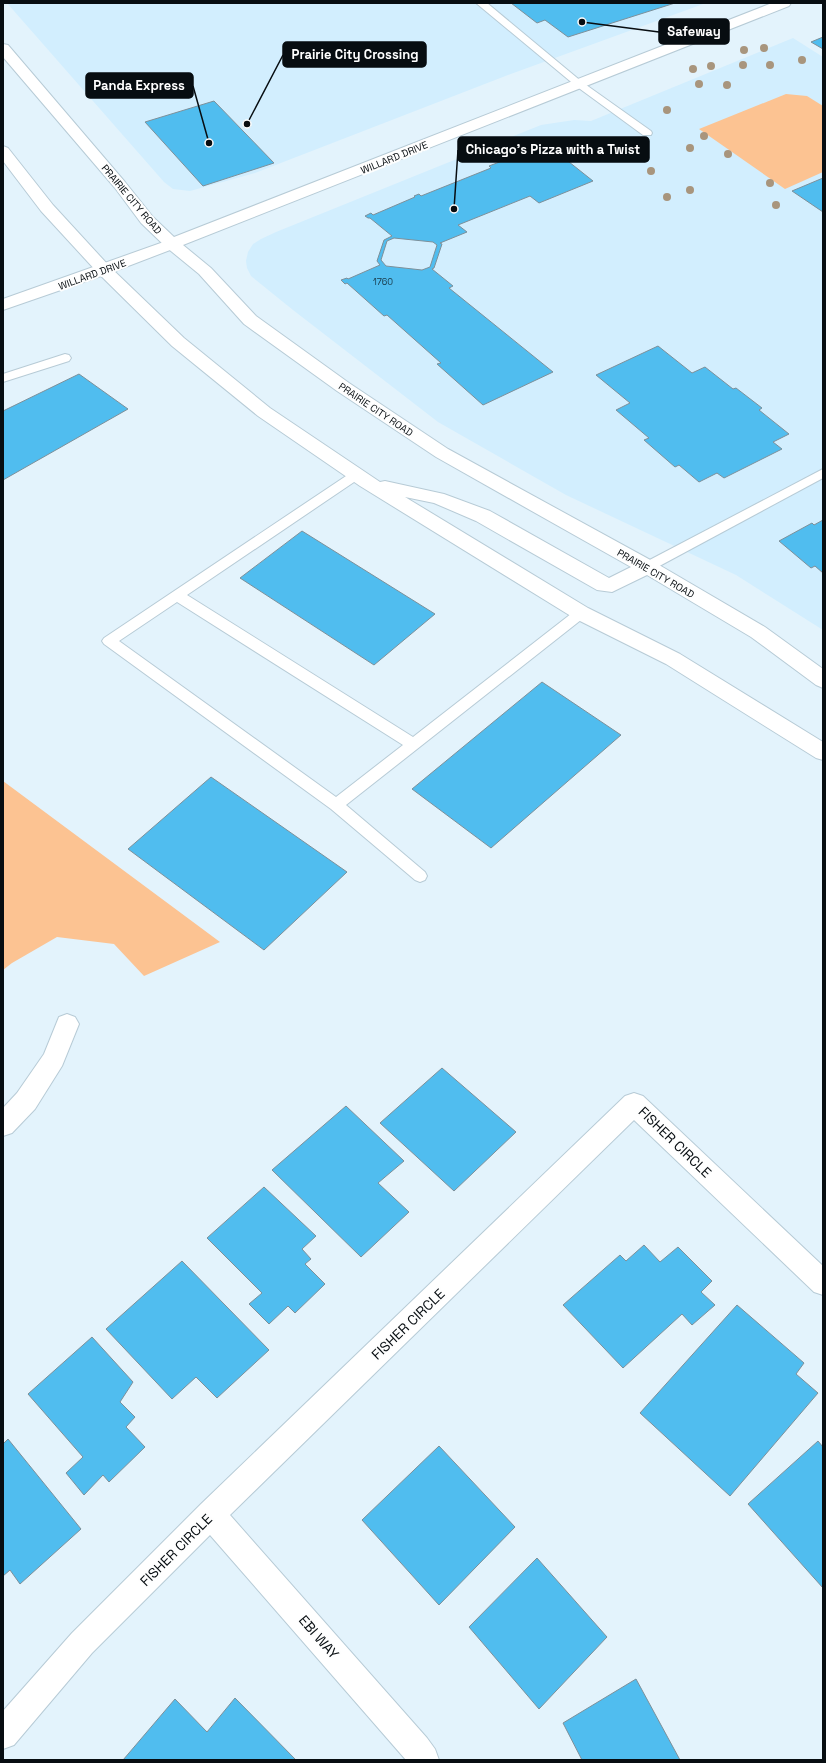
<svg xmlns="http://www.w3.org/2000/svg" width="826" height="1763" viewBox="0 0 826 1763" font-family="'Space Grotesk',sans-serif">
<style>
.built{fill:#d2eefe}
.green{fill:#fcc392}
.building{fill:#50bdef;stroke:#7d909a;fill-rule:evenodd}
.lines{fill:none;stroke-linecap:round;stroke-linejoin:round}
.lane-casing{stroke:#b7cbd6;stroke-width:2}
.street-casing{stroke:#b7cbd6;stroke-width:2}
.secondary-casing{stroke:#b7cbd6;stroke-width:2}
.lane{fill:#fff;fill-rule:evenodd}
.street{fill:#fff;fill-rule:evenodd}
.secondary{fill:#fff;fill-rule:evenodd}
.tree{fill:#a8957d}
.labels{text-anchor:middle;stroke-width:4;stroke-linejoin:round;paint-order:stroke}
.far-number-label{font-size:9px;fill:#193948}
.far-street-label{font-size:10px;fill:#070d11;stroke:#fefefe}
.near-street-label{font-size:14px;fill:#070d11;stroke:#fefefe}
.leader{fill:none;stroke:#070d11;stroke-width:1.5}
.callout-dot{fill:#070d11;stroke:#fefefe;stroke-width:1.5}
.callout{fill:#070d11;stroke:#070d11;stroke-width:1.5}
.callout-label{font-size:13px;text-anchor:middle;font-weight:bold;fill:#fff}
</style>
<rect width="100%" height="100%" fill="#e3f3fc"/>
<g class="built">
<path d="M7,3H706L508,75L255,173L190,191L173,189L164,182Z"/>
<path d="M793,38L823,57V630L736,575L566,495L438,422L293,310L251,276L247,268L246,261L248,252L253,244L261,239L276,232L541,125L574,120L591,121Z"/>
</g>
<g class="green">
<path d="M786,94L807,96L823,106V172L785,189L699,129Z"/>
<path d="M3,781L220,942L144,976L114,944L57,937L12,963L3,970Z"/>
</g>
<g class="building">
<path d="M511,3H675L568,37L545,20L537,23Z"/>
<path d="M823,37V49L811,42Z"/>
<path d="M214,101L274,163L203,186L145,122Z"/>
<path d="M543,144L558,155L559,154L593,181L539,203L530,196L458,225L467,232L440,243L442,244L434,268L432,269L453,286L449,288L553,372L483,405L437,364L441,363L387,315L384,316L347,283L345,284L341,280L347,278L348,279L380,265L377,261L384,240L392,236L370,218H368L365,216L371,213L373,215L415,197L414,196L419,194L421,196L491,168L489,166L539,147L538,146ZM394,238L433,242L437,245L430,267L422,270L386,266L381,260L387,241Z"/>
<path d="M823,178V212L792,191Z"/>
<path d="M658,346L692,373L705,367L733,389L736,388L762,408L759,410L789,434L773,442L782,449L724,478L717,473L699,482L679,465L675,467L644,440L649,438L616,410L630,403L596,375Z"/>
<path d="M79,374L128,409L3,480V411Z"/>
<path d="M823,520V573L815,566L811,568L779,541L812,523L814,525Z"/>
<path d="M302,531L435,614L374,665L240,578Z"/>
<path d="M542,682L621,735L491,848L412,789Z"/>
<path d="M211,777L347,872L264,950L128,849Z"/>
<path d="M442,1068L516,1132L454,1191L380,1123Z"/>
<path d="M346,1106L404,1161L378,1183L409,1212L361,1257L272,1170Z"/>
<path d="M264,1187L316,1236L302,1249L311,1259L305,1264L325,1284L295,1313L288,1306L269,1324L249,1304L262,1293L207,1238Z"/>
<path d="M644,1245L660,1262L678,1247L712,1281L701,1292L715,1305L692,1325L682,1314L623,1368L563,1305L620,1255L626,1261Z"/>
<path d="M182,1261L269,1350L217,1398L196,1377L172,1399L106,1329Z"/>
<path d="M737,1305L804,1363L796,1374L818,1393L730,1496L640,1413Z"/>
<path d="M92,1337L133,1382L120,1402L135,1417L126,1427L145,1447L109,1482L103,1475L84,1495L66,1473L83,1457L28,1394Z"/>
<path d="M8,1439L81,1529L20,1584L10,1570L3,1576V1444Z"/>
<path d="M818,1441L823,1447V1588L748,1504Z"/>
<path d="M439,1446L515,1527L439,1605L362,1520Z"/>
<path d="M537,1558L607,1637L539,1709L469,1627Z"/>
<path d="M636,1679L680,1760H582L563,1723Z"/>
<path d="M235,1698L296,1760H123L175,1699L207,1732Z"/>
</g>
<g class="lines">
<defs>
<g id="lane">
<path d="M476,3H487L582,82L651,131L652,133L651,135H643L576,86Z"/>
<path d="M65,354L69,355L71,358L69,361L3,382V374Z"/>
<path d="M823,469V478L652,570L647,572L642,570L641,567L642,564Z"/>
<path d="M356,471L360,472L362,475L360,478L187,595L413,737L576,610L581,608L586,610L588,613L586,616L346,805L425,872L427,876L425,880L420,882L415,880L331,809L104,644L102,641L104,638L352,472ZM177,602L403,745L336,797L119,641Z"/>
</g>
<g id="street">
<path d="M172,239L178,241L180,244L178,247L110,273L3,310V299Z"/>
<path d="M67,1014L75,1017L79,1024L62,1066L35,1109L12,1133L3,1136V1108L17,1093L44,1054L59,1017Z"/>
<path d="M634,1093L643,1096L823,1266V1295L814,1292L634,1120L230,1515L427,1738L435,1749L439,1760H406L210,1535L92,1653L14,1745L3,1749V1711L72,1633L201,1504L625,1096Z"/>
</g>
<path id="secondary" d="M772,3H791L789,6L183,245L211,268L256,316L349,383L448,449L654,562L765,627L823,669V688L816,685L751,637L647,575L612,592L597,590L476,521L434,503L405,497L588,608L680,654L823,742V760L816,758L666,664L574,618L360,486L258,416L172,346L98,273L41,211L3,161V146L8,148L53,205L110,267L184,338L270,408L380,482L385,481L444,494L490,511L609,578L631,567L436,457L337,391L244,324L199,274L166,247L141,223L115,188L3,57V44L8,45L125,182L153,217L174,237Z"/>
</defs>
<use href="#lane" class="lane-casing"/>
<use href="#street" class="street-casing"/>
<use href="#secondary" class="secondary-casing"/>
<use href="#lane" class="lane"/>
<use href="#street" class="street"/>
<use href="#secondary" class="secondary"/>
</g>
<g class="tree">
<circle cx="764" cy="48" r="4"/>
<circle cx="744" cy="50" r="4"/>
<circle cx="802" cy="60" r="4"/>
<circle cx="743" cy="65" r="4"/>
<circle cx="770" cy="65" r="4"/>
<circle cx="711" cy="66" r="4"/>
<circle cx="693" cy="69" r="4"/>
<circle cx="699" cy="84" r="4"/>
<circle cx="727" cy="85" r="4"/>
<circle cx="667" cy="110" r="4"/>
<circle cx="704" cy="136" r="4"/>
<circle cx="690" cy="148" r="4"/>
<circle cx="728" cy="154" r="4"/>
<circle cx="651" cy="171" r="4"/>
<circle cx="770" cy="183" r="4"/>
<circle cx="690" cy="190" r="4"/>
<circle cx="667" cy="197" r="4"/>
<circle cx="776" cy="205" r="4"/>
</g>
<g class="labels">
<g class="far-number-label">
<text x="383" y="285">1760</text>
</g>
<g class="far-street-label">
<text transform="translate(394 157) rotate(-22)" y="4">WILLARD DRIVE</text>
<text transform="translate(132 199) rotate(50)" y="4">PRAIRIE CITY ROAD</text>
<text transform="translate(92 274) rotate(-20)" y="4">WILLARD DRIVE</text>
<text transform="translate(376 409) rotate(34)" y="4">PRAIRIE CITY ROAD</text>
<text transform="translate(656 573) rotate(30)" y="4">PRAIRIE CITY ROAD</text>
</g>
<g class="near-street-label">
<text transform="translate(675 1142) rotate(44)" y="5">FISHER CIRCLE</text>
<text transform="translate(408 1324) rotate(-44)" y="5">FISHER CIRCLE</text>
<text transform="translate(176 1550) rotate(-45)" y="5">FISHER CIRCLE</text>
<text transform="translate(319 1637) rotate(49)" y="5">EBI WAY</text>
</g>
</g>
<path class="leader" d="M582 22L659 32M247 124L283 55M209 143L193 86M454 209L458 150"/>
<g class="callout-dot">
<circle cx="582" cy="22" r="4"/>
<circle cx="247" cy="124" r="4"/>
<circle cx="209" cy="143" r="4"/>
<circle cx="454" cy="209" r="4"/>
</g>
<g class="callout">
<rect x="659" y="19" width="70" height="25" rx="4"/>
<rect x="283" y="42" width="143" height="25" rx="4"/>
<rect x="86" y="73" width="107" height="25" rx="4"/>
<rect x="458" y="137" width="191" height="25" rx="4"/>
</g>
<g class="callout-label">
<text x="694" y="36">Safeway</text>
<text x="355" y="59">Prairie City Crossing</text>
<text x="139" y="90">Panda Express</text>
<text x="553" y="154">Chicago's Pizza with a Twist</text>
</g>
<rect width="826" height="1763" fill="none" stroke="#070d11" stroke-width="8"/>
</svg>
